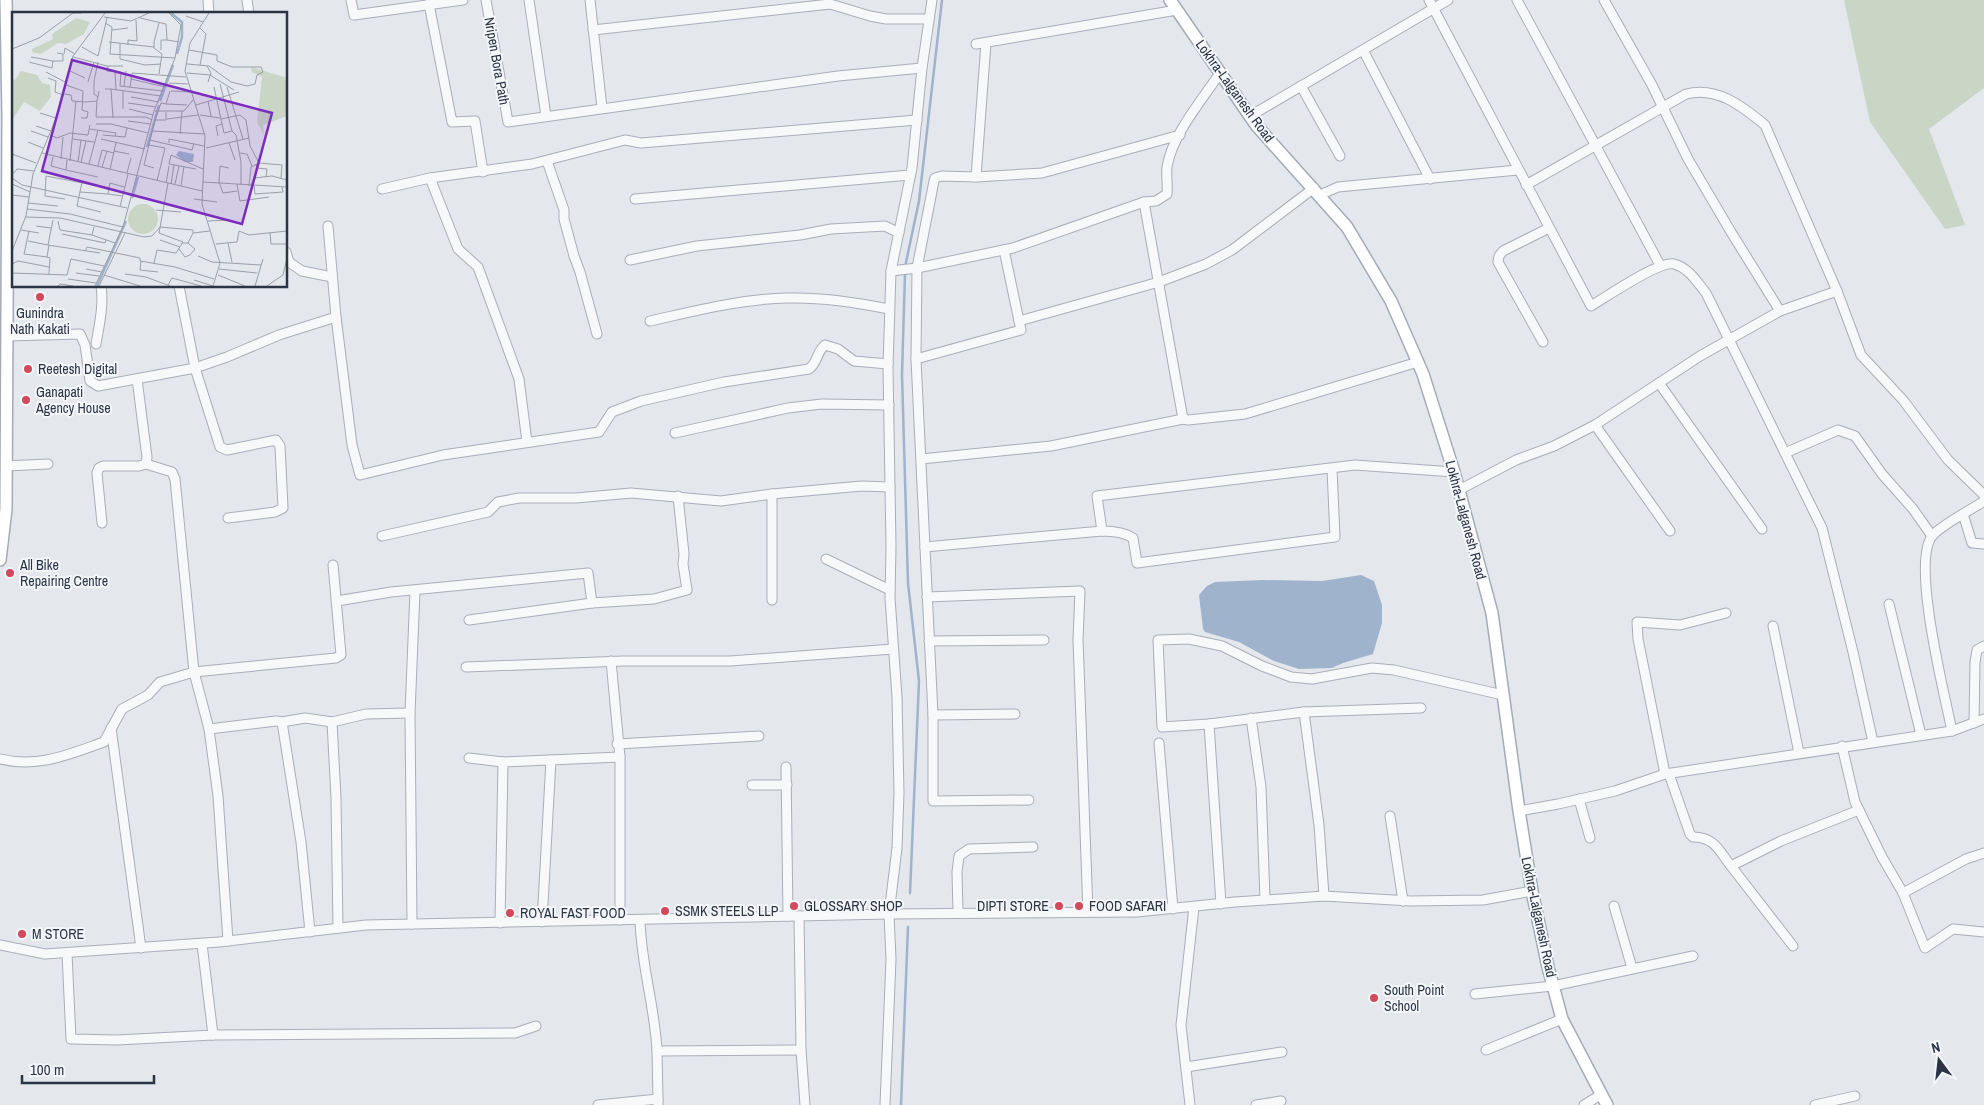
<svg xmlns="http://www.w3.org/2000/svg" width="1984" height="1105" viewBox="0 0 1984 1105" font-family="'Archivo Narrow',sans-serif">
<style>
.green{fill:#c9d6c5}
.water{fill:#9fb4cc}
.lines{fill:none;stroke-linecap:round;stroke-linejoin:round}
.stream{stroke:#9fb4cc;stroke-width:2.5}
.minor-casing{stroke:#a9aeb7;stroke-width:11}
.major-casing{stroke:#a3abb8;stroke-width:14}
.minor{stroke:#f7f8fa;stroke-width:9}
.major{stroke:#fff;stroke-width:11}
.poi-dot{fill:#d1495b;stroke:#f4f6f9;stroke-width:2}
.labels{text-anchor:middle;stroke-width:4;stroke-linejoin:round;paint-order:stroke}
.street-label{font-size:14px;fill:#2b3445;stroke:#f4f6f9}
.poi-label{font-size:14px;fill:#2b3445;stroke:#f4f6f9;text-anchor:start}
.inset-river{fill:none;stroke:#9fb4cc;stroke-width:2.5}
.inset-road{fill:none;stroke:#9a9fa9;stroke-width:1}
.view{fill:#7b2cbf;fill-opacity:0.15;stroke:#7b2cbf;stroke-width:2.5}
.inset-edge{fill:none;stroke:#2b3445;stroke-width:2.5}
</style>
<rect width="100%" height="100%" fill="#e4e7ec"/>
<path class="green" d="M1844,0H1984V88L1929,129L1965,225L1945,229L1870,122Z"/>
<path class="water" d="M1361,575L1374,581L1382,605V623L1373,654L1343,663L1332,668L1299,669L1274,661L1239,642L1205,632L1203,629L1199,595L1207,586L1215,582L1263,580L1322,581Z"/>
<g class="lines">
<g class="stream">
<path d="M905,267L919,201L942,0"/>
<path d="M905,273L902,375L908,583L919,681L910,893"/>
<path d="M901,1105L908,927"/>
</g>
<defs>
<g id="minor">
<path d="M208,0L209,14"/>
<path d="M247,0L249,14"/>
<path d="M351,0L354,15L463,0"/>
<path d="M486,0L508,122L838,76L922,68"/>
<path d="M529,0L546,116"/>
<path d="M590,0L602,108"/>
<path d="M1429,0L1591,306C1606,297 1660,260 1674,264C1689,268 1697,282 1706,293L1822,528L1853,652L1873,742"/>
<path d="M1517,0L1660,265"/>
<path d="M1604,0L1652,85L1688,159L1731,232L1780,311"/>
<path d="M429,4L452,122L475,121L483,172"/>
<path d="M593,30L830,4L870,16L886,19H929"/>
<path d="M986,43L976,177L1042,173L1180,135"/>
<path d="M976,44L1177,10"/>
<path d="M1363,50L1430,179"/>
<path d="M1301,86L1340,156"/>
<path d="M1250,116L1448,0"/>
<path d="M547,161L564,210V219L574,256L580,272L597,334"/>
<path d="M976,177L942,176L935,178L934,181L917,268L916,359L1021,330L1004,250"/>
<path d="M430,178L532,164L625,140L641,143L917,120"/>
<path d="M1526,185L1686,94C1717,86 1742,106 1765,125L1837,291L1861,355L1903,400L1948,460L1984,495"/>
<path d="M382,189L430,178L458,249L478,267L519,379L527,442"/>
<path d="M1320,195L1338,187L1518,170"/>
<path d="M635,199L910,175"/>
<path d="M1144,202L1183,419"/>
<path d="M286,252L289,262L302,271L332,277"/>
<path d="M630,260L697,246L800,235L831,229L885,226L899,233"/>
<path d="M891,271L917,268L1013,248L1144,202L1156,201L1167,194C1168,185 1166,176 1167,167C1172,135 1202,100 1220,73"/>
<path d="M179,286L195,368L220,447L227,450L276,440L280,446L283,508L275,512L228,518"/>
<path d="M336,317L352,445L360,475L443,455L599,432L612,412L641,401L724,382L809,369C819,361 815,354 825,345L838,349L854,361L888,364"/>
<path d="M650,321C695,311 741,299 787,298C821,297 855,302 889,309"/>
<path d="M1019,321L1159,282L1206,264L1232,250L1314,188"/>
<path d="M7,336L80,334L85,345L90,381L98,386L195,368L227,357L279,335L336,317L328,226"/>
<path d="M1543,342L1498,262L1499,256L1503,251L1549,228"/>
<path d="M96,344C99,326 104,305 101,286"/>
<path d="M916,359L933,715V801L1029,800"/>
<path d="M137,379L147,457L146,464"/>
<path d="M1659,383L1762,529"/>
<path d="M1595,425L1670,531"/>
<path d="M675,433L788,408L822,404L889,405"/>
<path d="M1785,453L1838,430L1855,436L1882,474L1913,509L1932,536"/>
<path d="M921,459L1051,446L1183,419L1188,420L1245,414L1418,362"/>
<path d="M6,466L48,464"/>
<path d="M1459,490L1516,460L1554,446L1595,425L1700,356L1780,311L1837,291"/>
<path d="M772,494V600"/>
<path d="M1963,514L1972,543L1984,544"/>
<path d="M102,523L97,473L99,468L103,466H139L146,464L172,472L175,479L194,672L209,729L218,796L228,941"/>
<path d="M1102,531L1097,496L1355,465L1454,472"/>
<path d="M382,536L488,512L498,502L519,498H576L631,493L721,501L772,494L862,486L890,487"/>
<path d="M925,547L1102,531C1114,531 1124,532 1133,538L1137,563L1335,537L1332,469"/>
<path d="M826,559L890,590"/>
<path d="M927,597L1080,591L1078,640L1088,912"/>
<path d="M337,601L391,592L588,573L592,603"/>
<path d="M1889,604L1921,735"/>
<path d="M469,620L592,603L654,599L687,590L683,564L684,554L678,496"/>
<path d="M1773,626L1799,753"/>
<path d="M929,641L1044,640"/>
<path d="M611,661L620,757V920"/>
<path d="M466,667L623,661H730L893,649"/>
<path d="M1421,708L1304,712L1209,724L1162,727L1158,640L1189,639L1222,646L1262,666L1291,677L1312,679L1372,668L1394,670L1503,695"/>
<path d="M1304,712L1319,825L1324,896"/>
<path d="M933,715L1015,714"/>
<path d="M1251,718L1261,787L1265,900"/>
<path d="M282,722L301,842L310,932"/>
<path d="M332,722L336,798L338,928"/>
<path d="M1974,723L1975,662L1977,650L1984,646"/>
<path d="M1209,724L1221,904"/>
<path d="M111,728L141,948"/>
<path d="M209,729L276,721L282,722L305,718L332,722L366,714L410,713"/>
<path d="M1952,731C1945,696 1910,559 1933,535C1943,524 1971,510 1984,501"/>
<path d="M1159,743L1173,909"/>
<path d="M617,744L759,736"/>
<path d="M1842,746L1855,802L1882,857L1903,893L1966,859L1984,853"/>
<path d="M469,758L503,762"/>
<path d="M0,759C39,768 67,755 104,742L122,709L148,695L160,682L194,672L336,658L341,655L333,565"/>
<path d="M786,767L788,916"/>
<path d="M1665,774L1638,639L1637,622L1680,625L1726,613"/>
<path d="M1669,774L1690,834L1693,837C1715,837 1719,851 1731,866L1781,841L1859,810"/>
<path d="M752,785H787"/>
<path d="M1579,799L1590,838"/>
<path d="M1519,811L1558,804L1615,791L1665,774L1952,731L1984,719"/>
<path d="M1390,816L1403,901"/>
<path d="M1731,866L1793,946"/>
<path d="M1903,893L1925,948L1953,929L1984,932"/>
<path d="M1614,906L1632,968"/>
<path d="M958,913L957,872L959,856L969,849L1033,847"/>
<path d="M799,916L801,1050L805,1105"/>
<path d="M640,920C641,965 655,1007 657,1051"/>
<path d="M542,922L551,760"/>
<path d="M500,923L503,762L620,757"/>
<path d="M412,924L410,713L415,591"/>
<path d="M0,945L45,954L219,942L366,925L889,914L1137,912L1235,902L1324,896L1411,901L1483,900L1532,891"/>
<path d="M67,953L71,1039L117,1040L213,1035L202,944"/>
<path d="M1475,994L1553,986L1693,956"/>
<path d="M213,1035L515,1033L536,1026"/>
<path d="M1486,1050L1562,1019"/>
<path d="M1186,1067L1282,1052"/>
<path d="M658,1099L657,1051L801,1050"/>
<path d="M598,1105L658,1099V1104"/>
<path d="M885,1105L891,959L889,914L897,848L899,793L897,697L890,598L891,546L888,367L891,271L912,168L922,68L932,0"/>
<path d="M1190,1105L1181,1025L1194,907"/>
<path d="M1256,1105L1281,1101"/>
<path d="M1584,1105L1602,1094"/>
<path d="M1815,1105L1855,1096"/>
</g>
<g id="major">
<path d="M1170,0L1256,125L1347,227L1391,301L1423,374L1454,472L1492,613L1519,811L1532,891L1548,967L1562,1019L1607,1105"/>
<path d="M0,560L6,509L8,117L6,0"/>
</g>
</defs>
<use href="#minor" class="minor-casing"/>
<use href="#major" class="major-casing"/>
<use href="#minor" class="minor"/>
<use href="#major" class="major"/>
</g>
<g class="poi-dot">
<circle cx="40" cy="297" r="5"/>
<circle cx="28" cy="369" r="5"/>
<circle cx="26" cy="400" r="5"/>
<circle cx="10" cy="573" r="5"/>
<circle cx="794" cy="906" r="5"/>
<circle cx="1059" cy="906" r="5"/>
<circle cx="1079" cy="906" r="5"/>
<circle cx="665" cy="911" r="5"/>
<circle cx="510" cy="913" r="5"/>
<circle cx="22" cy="934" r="5"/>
<circle cx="1374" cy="998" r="5"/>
</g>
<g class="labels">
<g class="street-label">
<text transform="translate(497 61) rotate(80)" y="5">Nripen Bora Path</text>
<text transform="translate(1235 91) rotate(54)" y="5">Lokhra-Lalganesh Road</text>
<text transform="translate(1466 520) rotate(75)" y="5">Lokhra-Lalganesh Road</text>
<text transform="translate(1539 917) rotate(78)" y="5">Lokhra-Lalganesh Road</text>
</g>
<g class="poi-label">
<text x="40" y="318" text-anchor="middle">Gunindra<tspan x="40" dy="16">Nath Kakati</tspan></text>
<text x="38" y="374">Reetesh Digital</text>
<text x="36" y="397">Ganapati<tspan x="36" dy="16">Agency House</tspan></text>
<text x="20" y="570">All Bike<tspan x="20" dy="16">Repairing Centre</tspan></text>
<text x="804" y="911">GLOSSARY SHOP</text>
<text x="1049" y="911" text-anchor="end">DIPTI STORE</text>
<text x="1089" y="911">FOOD SAFARI</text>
<text x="675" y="916">SSMK STEELS LLP</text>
<text x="520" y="918">ROYAL FAST FOOD</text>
<text x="32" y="939">M STORE</text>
<text x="1384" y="995">South Point<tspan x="1384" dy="16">School</tspan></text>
</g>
</g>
<g transform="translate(12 12)">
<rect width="275" height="275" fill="#e4e7ec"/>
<path d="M64,6L78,10L72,22L54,32L46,31L29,42L20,40V37L41,27L40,22ZM239,55L275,66V104L251,113L252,123L245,110L250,65L240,60ZM9,59L25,63L30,71L38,73L39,85L28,99L12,90L0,108V67L3,68ZM116 207a15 15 0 1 1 30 0a15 15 0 1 1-30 0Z" fill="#c9d6c5"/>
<path d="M167,139L182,142L181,150H173L164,143Z" fill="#9fb4cc"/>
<path class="inset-river" d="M159,1L170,10V25L165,42M148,89L161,53M135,135L147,93M120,186L126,165M85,274L114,209"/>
<path class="inset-road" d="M197,1L178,31L173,59L193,124L190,192L208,251L201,274M174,4L191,10M92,5L119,9L137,1M128,6L154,12L155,28L167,30M93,11L100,15L98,42L163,46L169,13L157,1M188,16L194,22L188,53M100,18L116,16M97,30L142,35M108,32V47L133,53L149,52M116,33V28L125,29L124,8M70,35L86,44L95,6M0,37L27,26L61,1H69M149,38V28H155M52,42L53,36L63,42M19,45L41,49M61,45L95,54H111M17,50L40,56L41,49H51V42L45,41M86,50L82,69V82L86,85M175,52L197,54L219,70L235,74L243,72L245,63L251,60L249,55H220L205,49V43L177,38M96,54L95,59L109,60L108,74L151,79M195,54L199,61L196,70M58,59L73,66M34,60L55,71M103,60L104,78M175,61L198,63L222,78M147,62L150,42L142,36V30L147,11M36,66L44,69L43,80L51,83M119,67L153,75M76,70L82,50M157,71L176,72M208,72L220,119M54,73L71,79L70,98L76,100L75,106H69M112,74L114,59M118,75L120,61L174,65M202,75L212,121L220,119L224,123L229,150V173M215,75L231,127M93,77H99L101,106M99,77L149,84M111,79V97M158,79L154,92L175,93M159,79L178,80M52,82L59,83L60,89L73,90L85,89L87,79M119,85L147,90M85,89L84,105H134L140,108M196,89L199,104M116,91L144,95M154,92L149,91L143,108H154V100M184,93L227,80M117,97L141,103M143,99H172L181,88M28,101L44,106M188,103L208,106M155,107L186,103M209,107L228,103L234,108L238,134L247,151L239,155L237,174M116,109L139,112M84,112H99L136,121M24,114L39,119M78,117L104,121L103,124M19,119L36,125M140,119L193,122M168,122L170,99M38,123L45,126L58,121L76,123L78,113M91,123L113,125L115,116M206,124L204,114L210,112M61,127L82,130M89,127L133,137M138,128L180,138L182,131M16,130L31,136M157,131V127L192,134M217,131L223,148M137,133L153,136L145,169M194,136L237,126M102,139L117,142M30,141L190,179M228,141L235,142L240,154M0,142L24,151M41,145L39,154L54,158L55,148M49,147L51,125M58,149L64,89M66,150L69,128M69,150L74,129M247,151L270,153L269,166M77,152L86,118M244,152L245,156L255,157L254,165M86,154L90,138L102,141M90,155L95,139M142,156L132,153L143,108M98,157L104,131M184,157L157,152L159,143L191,157M54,158L86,165M115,161L119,146M0,163L5,157L22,159M0,166L10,173L115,196M70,170L65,194L89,200M191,170L275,175M207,170L211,181L225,179M207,170L208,154L217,156M154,171L157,154M0,172L18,180M159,172L162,153M163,172L167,154M225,172L228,189L257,185M242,173L243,182L271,180L270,175M169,174L172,154M239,174L242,166L260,164L275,168M97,176L98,171L112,175M68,180L96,182M0,183L17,185M53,187L33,184L34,164L97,176L96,182L111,184M182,187L205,190M16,191L46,194M108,195L116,162M15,197L58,202L111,215M144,198L169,200M13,205L48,206L132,225L140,224L148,215L181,218V221L198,219M41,208L36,233L88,241M46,209L48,218L80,223M196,209L217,208M24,214L39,216M82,215L80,223L103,231M9,218L27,221M17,219L12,242L35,245L37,233M258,220L259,232H275M50,222L93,231L94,228M148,228L168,235M16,229L36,233M170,231H176L181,221M216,231L220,250M204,232L225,230L227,219L237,223L275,219M167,237L173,245L178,243L183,237L176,231M0,239L14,204L21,162L47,99L61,44L93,1M73,239L75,235L128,246V249L163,255L202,267M186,244L200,250L249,253M35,245L38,246L37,262M129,249L128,258L146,260M142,251L145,238L164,241L171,230L147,221L156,171M0,252L6,249L37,255M74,257L90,260M207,257L245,261M0,261L55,263L59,247L92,254M64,261L87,264M113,262L134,265L158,274M92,263L128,274M206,263L233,274M56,267L84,271M182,268L201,274M156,273L160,266L189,274M46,274L48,272L61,274M83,274L111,215L142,99L163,46M87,274L113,221M243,274L251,247M255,274L271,263L275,246"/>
<path class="view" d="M60,48L260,101L230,212L30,159Z"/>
<rect width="275" height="275" class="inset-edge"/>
</g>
<g transform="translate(1939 1060) rotate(345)" stroke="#f4f6f9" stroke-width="4" paint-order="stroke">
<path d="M0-4L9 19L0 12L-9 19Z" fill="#2b3445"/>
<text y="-8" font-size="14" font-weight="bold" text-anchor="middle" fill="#2b3445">N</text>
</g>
<path d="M22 1075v8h132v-8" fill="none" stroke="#2b3445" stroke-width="2.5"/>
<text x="30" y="1075" font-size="15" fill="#2b3445" stroke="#f4f6f9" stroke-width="4" paint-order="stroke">100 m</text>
</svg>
